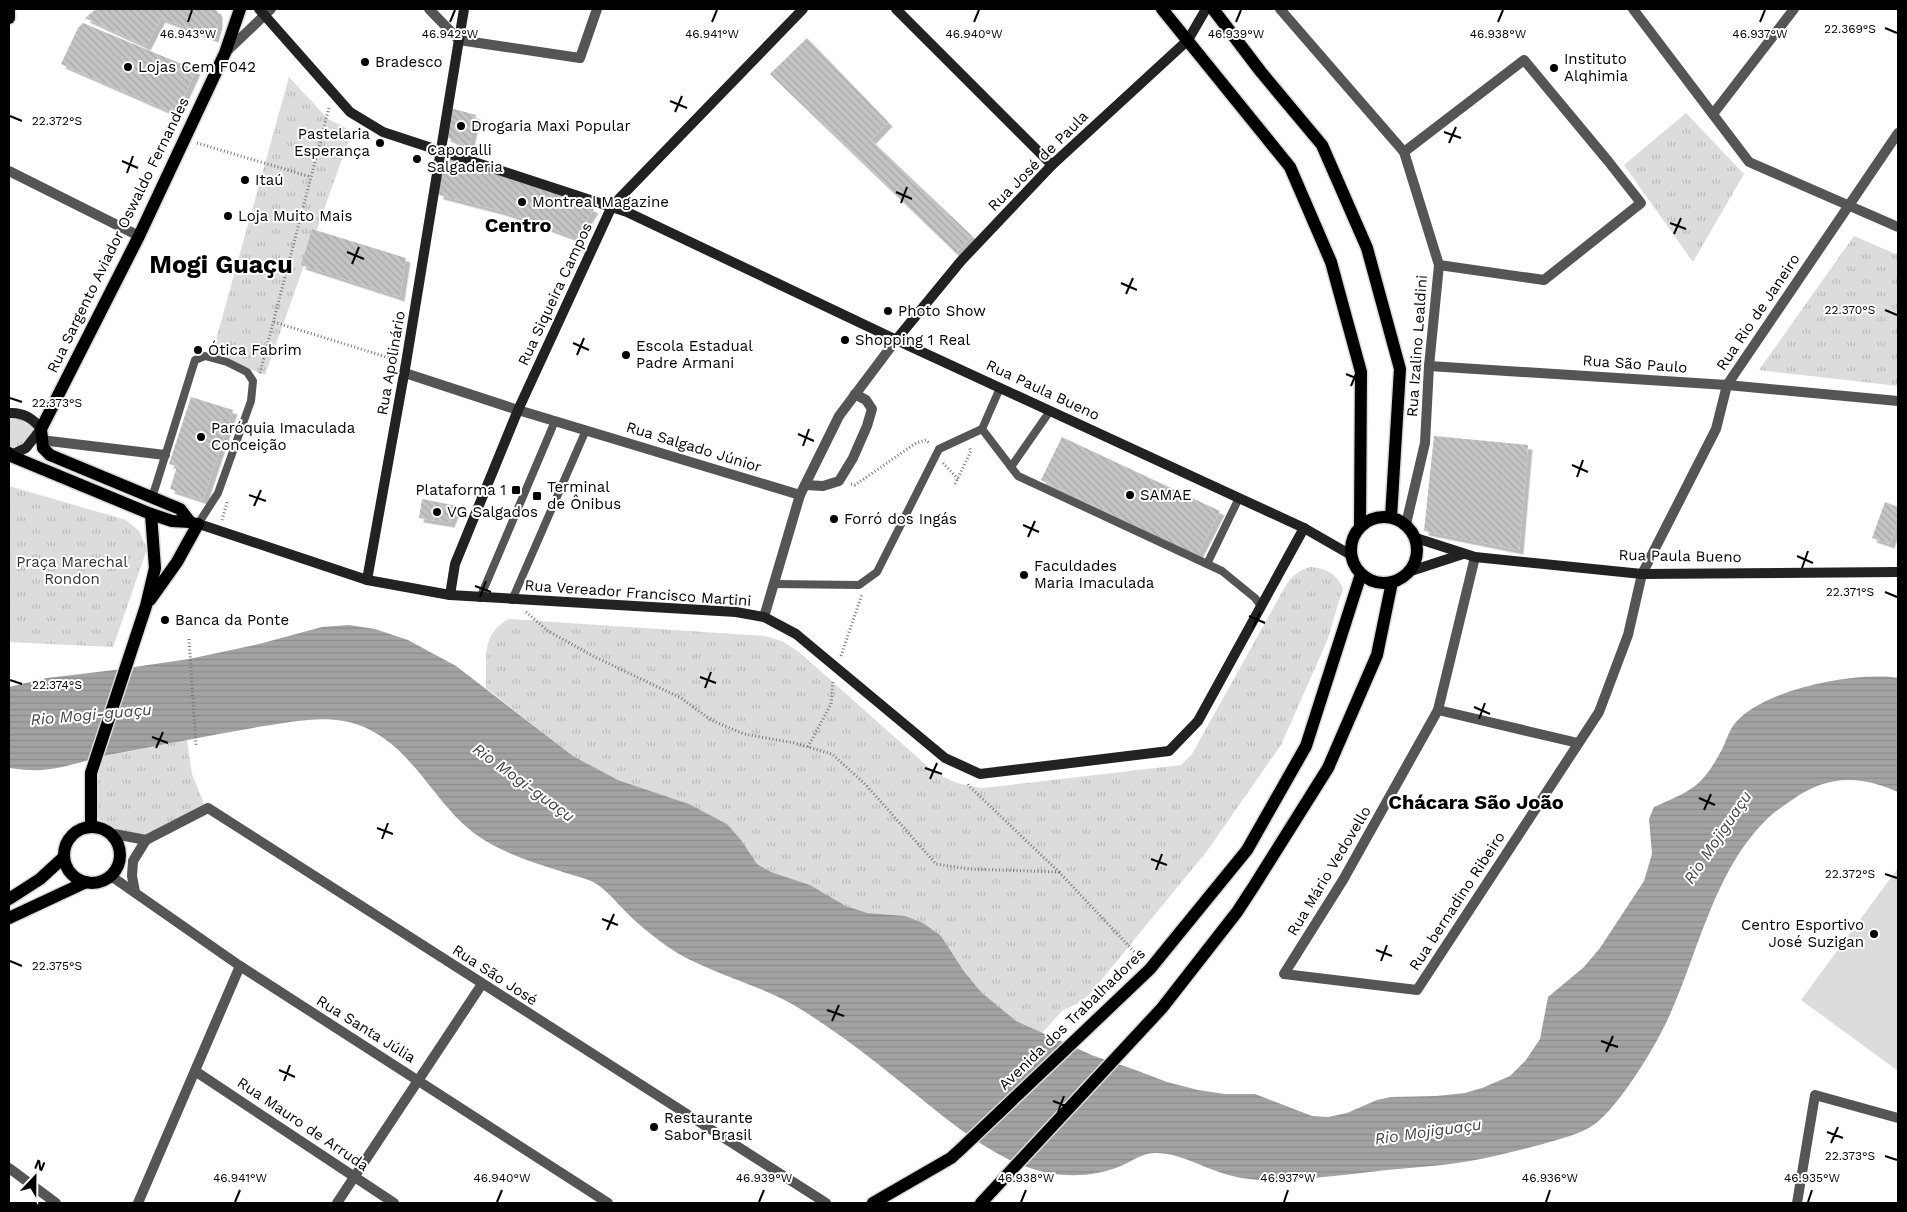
<svg xmlns="http://www.w3.org/2000/svg" width="1907" height="1212" viewBox="0 0 1907 1212" font-family="'Work Sans',sans-serif">
<style>
.grass{fill:url(#grass-tufts)}
.garden{fill:#dcdcdc}
.water{fill:url(#water-rules)}
.building{fill:url(#building-back-hatch);filter:url(#shadow)}
.lines{fill:none;stroke-linecap:round;stroke-linejoin:round}
.primary-casing{stroke:#dbdbdb;stroke-width:15}
.path{stroke:#777;stroke-width:3;stroke-dasharray:1 2.5;stroke-linecap:butt}
.service{stroke:#555;stroke-width:8}
.minor{stroke:#555;stroke-width:10}
.tertiary{stroke:#555;stroke-width:10}
.secondary{stroke:#222;stroke-width:10}
.primary{stroke:#000;stroke-width:12}
.ticks{fill:none;stroke:#000;stroke-width:2}
.poi-dot{fill:#000;stroke:#fff;stroke-width:2}
.labels{text-anchor:middle;stroke-width:4;stroke-linejoin:round;paint-order:stroke}
.poi-label{font-size:15px;fill:#000;stroke:#fff;text-anchor:start}
.street-label{font-size:15px;fill:#000;stroke:#fff}
.park-label{font-size:15px;fill:#333;stroke:#fff}
.water-label{font-size:16px;font-style:italic;fill:#444;stroke:#fff}
.district-label{font-size:20px;font-weight:bold;fill:#000;stroke:#fff}
.town-label{font-size:25px;font-weight:bold;fill:#000;stroke:#fff}
.ticks-label{font-size:12px;text-anchor:middle;fill:#000;stroke:#fff;stroke-width:4;stroke-linejoin:round;paint-order:stroke}
</style>
<defs>
<pattern id="grass-tufts" width="24" height="20" patternUnits="userSpaceOnUse" patternTransform="scale(1.25)"><rect width="24" height="20" fill="#dcdcdc"/><path d="M3 7l-1-3M5 7V3M7 7l1-3M15 17l-1-3M17 17v-4M19 17l1-3" fill="none" stroke="#bbb"/></pattern>
<pattern id="water-rules" width="6" height="5" patternUnits="userSpaceOnUse" patternTransform="scale(1.25)"><rect width="6" height="5" fill="#a3a3a3"/><path d="M0 2.5h6" fill="none" stroke="#8b8b8b"/></pattern>
<pattern id="building-back-hatch" width="6" height="6" patternUnits="userSpaceOnUse" patternTransform="scale(1.25)"><rect width="6" height="6" fill="#c4c4c4"/><path d="M-1 5l2 2M0 0l6 6M5-1l2 2" fill="none" stroke="#a7a7a7"/></pattern>
<filter id="shadow"><feDropShadow dx="4.5" dy="4.5" stdDeviation="0" flood-color="#0004"/></filter>
</defs>
<rect width="100%" height="100%" fill="#fff"/>
<g class="grass">
<path d="M289,77L328,119L352,131L265,375L212,354Z"/>
<path d="M1686,113L1744,174L1693,262L1624,165Z"/>
<path d="M1854,236L1898,255V386L1759,370Z"/>
<path d="M9,416L22,417L37,426L25,446L9,450Z"/>
<path d="M9,486L126,520L139,531L147,549L113,647L9,642Z"/>
<path d="M1310,567C1326,568 1335,573 1343,588L1327,641L1281,745L1207,851L1089,995L1077,1004L1063,1010L1042,1033L1016,1021L981,992L963,970L905,916L869,913L846,906L810,885L771,872L757,864L727,824L689,804L618,780L573,756L486,688C487,659 480,634 509,619L764,636L782,641L799,652L926,765C945,780 958,785 983,788L1181,765L1192,754L1286,585C1293,575 1298,571 1310,567Z"/>
<path d="M187,740L192,774L205,806C194,811 152,835 145,835C131,835 105,829 98,818V780L101,757Z"/>
</g>
<path class="garden" d="M1898,868V1071L1801,1000Z"/>
<path class="water" d="M349,625L375,629L408,640L456,666L573,756L618,780L689,804L727,824L741,840L757,864L771,872L810,885L846,906L868,913L905,916L923,923L941,936L963,970L981,992L1016,1021L1094,1056L1133,1069L1167,1082L1198,1090L1225,1094H1255L1312,1116L1328,1117L1347,1113L1377,1100L1391,1097L1436,1096L1465,1093L1482,1088L1510,1076L1526,1060L1540,1039L1548,997L1584,967L1600,948L1644,881L1652,854L1649,819L1654,807C1690,791 1701,788 1720,753C1726,743 1728,731 1736,722C1764,689 1857,671 1898,678V792C1858,775 1828,775 1792,800C1783,806 1773,813 1765,821C1715,871 1699,949 1671,1012C1658,1043 1621,1104 1595,1124C1581,1134 1560,1139 1543,1144C1510,1153 1476,1161 1443,1165C1424,1167 1406,1168 1387,1170C1353,1174 1319,1178 1286,1180C1261,1181 1242,1180 1219,1172C1198,1165 1176,1152 1154,1153C1141,1154 1134,1160 1123,1165C1092,1179 1055,1178 1024,1166C978,1148 941,1114 903,1084C871,1058 837,1032 802,1010C764,986 718,976 679,954C660,942 642,928 626,912C615,901 606,889 593,882C583,877 571,875 560,871C531,862 503,853 478,836C435,806 415,749 364,727C332,713 297,721 264,726C212,735 160,745 109,755C87,760 65,768 42,770C31,771 20,769 9,768V687L47,678L114,670L189,659L259,644L322,627Z"/>
<g class="building">
<path d="M96,9H216L218,13V24L214,38L161,18L146,46L85,18Z"/>
<path d="M83,23L196,70L176,114L61,64L78,28Z"/>
<path d="M807,38L888,122L871,140L972,236L956,253L770,74Z"/>
<path d="M450,108L476,115L469,147L446,137Z"/>
<path d="M440,159L452,160L554,191L594,209L576,238L501,211L439,195Z"/>
<path d="M312,229L406,258L400,297L301,265Z"/>
<path d="M191,397L233,410L203,500L170,489L177,466L169,464Z"/>
<path d="M1434,436L1528,445L1519,550L1424,531Z"/>
<path d="M1062,437L1220,511L1197,556L1041,480Z"/>
<path d="M422,499L457,506L450,523L419,518Z"/>
<path d="M1885,502L1898,507V521L1890,544L1872,538Z"/>
</g>
<g class="lines">
<defs>
<g id="primary">
<path d="M1162,9L1290,167L1331,262L1361,372L1360,526"/>
<path d="M1213,9L1261,72L1322,145L1367,248L1400,369L1391,517"/>
<path d="M9,18V9"/>
<path d="M9,453L11,456L151,514L172,521L190,522"/>
<circle cx="1384" cy="550" r="33"/>
<path d="M190,522L180,509L50,455L43,448L41,429L139,236L225,53L240,9"/>
<path d="M150,600L177,562L198,524"/>
<path d="M91,827V773L146,606L155,568L151,514"/>
<circle cx="92" cy="855" r="28"/>
<path d="M9,899L40,879L64,857"/>
<path d="M9,918L86,882"/>
<path d="M873,1203L951,1158L963,1147L1150,969L1247,850L1306,746L1361,574"/>
<path d="M981,1203L1162,1008L1237,912L1254,886L1328,768L1377,655L1392,582"/>
</g>
</defs>
<use href="#primary" class="primary-casing"/>
<g class="path">
<path d="M197,143L311,177"/>
<path d="M274,322L396,360"/>
<path d="M260,373L329,108"/>
<path d="M943,463L958,479"/>
<path d="M851,484L855,485L916,443L926,440L930,444"/>
<path d="M955,484L971,451L969,447"/>
<path d="M222,520L227,502"/>
<path d="M526,612L548,631L593,656L681,698L711,720L744,734L794,743L832,754L866,785L936,864L969,869L1059,872L969,786L967,782"/>
<path d="M189,639L196,746"/>
<path d="M841,656L862,594"/>
<path d="M808,747L831,704L833,681"/>
<path d="M1059,872L1141,959"/>
</g>
<g class="service">
<path d="M982,429L1018,476L1222,571L1255,598L1261,606"/>
<path d="M1011,467L1050,411"/>
<path d="M152,498L195,360L205,356L227,362L247,372L253,381L251,401L218,493L198,524"/>
<path d="M1207,564L1239,498"/>
<path d="M774,584L859,585L877,572L939,449L982,429L1000,388"/>
<path d="M480,598L555,421"/>
<path d="M512,600L586,430"/>
</g>
<g class="minor">
<path d="M429,9L459,40L580,58L597,9"/>
<path d="M1280,9L1404,152L1439,265L1429,366L1425,443L1406,524"/>
<path d="M1633,9L1749,162L1898,227"/>
<path d="M226,52L271,9"/>
<path d="M1713,114L1794,9"/>
<path d="M1404,152L1524,60L1608,161L1641,203L1544,280L1439,265"/>
<path d="M9,171L139,236"/>
<path d="M1429,366L1727,385L1898,401"/>
<path d="M405,373L518,410L800,495"/>
<path d="M41,440L165,455"/>
<path d="M805,485L823,486L839,481L853,458L867,426L872,409L866,400L855,394"/>
<path d="M1475,557L1438,710L1343,880L1284,974L1417,990L1599,712L1628,635L1642,574L1716,429L1727,385L1898,133"/>
<path d="M764,617L800,495L839,416L896,340"/>
<path d="M1438,710L1578,743"/>
<path d="M195,1071L394,1203"/>
<path d="M9,1168L56,1203"/>
<path d="M138,1203L240,966"/>
<path d="M1797,1203L1815,1095L1898,1118"/>
</g>
<g class="tertiary">
<path d="M109,833L146,840"/>
<path d="M111,876L240,966L608,1203"/>
<path d="M135,892L132,876L133,861L146,840L208,808L826,1203"/>
<path d="M337,1203L482,984"/>
</g>
<g class="secondary">
<path d="M259,9L350,112L383,132L627,212L907,345L1304,528L1351,555"/>
<path d="M896,9L1052,165"/>
<path d="M896,340L961,261L1052,165L1188,40L1206,9"/>
<path d="M9,413C23,412 33,418 41,429L26,448L9,456"/>
<path d="M193,522L367,580L450,595L736,612L764,617L796,634L945,758L980,774L1169,751L1198,721L1304,528"/>
<path d="M1416,538L1475,557L1642,574L1898,572"/>
<path d="M1411,571L1463,554"/>
<path d="M367,580L406,363L464,9"/>
<path d="M450,595L455,564L518,410L612,206L803,9"/>
</g>
<use href="#primary" class="primary"/>
</g>
<path class="ticks" d="M188,22L192,10M450,22L455,10M712,22L717,10M974,22L979,10M1236,22L1241,10M1498,22L1503,10M1760,22L1765,10M1885,28L1897,33M670,101L687,108M675,112L682,96M10,116L22,121M1444,132L1461,138M1449,143L1456,127M122,161L138,168M127,173L133,156M896,192L912,199M901,203L907,187M1670,223L1686,229M1674,234L1681,218M347,252L364,259M352,264L359,247M1121,283L1137,290M1126,294L1133,278M1885,310L1897,315M573,343L589,350M577,355L584,338M1346,374L1363,381M1351,386L1358,369M10,398L22,402M798,434L814,441M803,446L809,429M1572,465L1588,472M1577,477L1583,460M249,495L266,501M254,506L261,490M1023,525L1039,532M1028,537L1035,521M1797,556L1813,563M1802,568L1808,551M475,586L491,592M1885,592L1897,597M480,597L486,581M1249,616L1265,623M1253,628L1260,612M700,677L716,683M10,680L22,684M705,688L711,672M1474,707L1490,714M1479,719L1485,703M152,737L168,743M156,748L163,732M925,768L942,774M930,779L937,763M1699,798L1715,805M1704,810L1711,794M377,828L393,834M382,839L388,823M1151,859L1167,865M1156,870L1162,854M1885,874L1897,878M602,919L618,925M607,930L614,914M1376,950L1392,956M10,961L22,966M1381,961L1387,945M827,1010L844,1016M832,1021L839,1005M1601,1041L1618,1047M1606,1052L1613,1036M279,1070L295,1077M284,1081L290,1065M1053,1101L1069,1107M1058,1112L1064,1096M1827,1132L1843,1138M1831,1143L1838,1127M1885,1156L1897,1160M235,1202L240,1190M497,1202L502,1190M759,1202L764,1190M1021,1202L1026,1190M1284,1202L1288,1190M1546,1202L1550,1190M1808,1202L1812,1190"/>
<g class="poi-dot">
<circle cx="365" cy="62" r="5"/>
<circle cx="128" cy="67" r="5"/>
<circle cx="1554" cy="68" r="5"/>
<circle cx="461" cy="126" r="5"/>
<circle cx="380" cy="143" r="5"/>
<circle cx="417" cy="159" r="5"/>
<circle cx="245" cy="180" r="5"/>
<circle cx="522" cy="202" r="5"/>
<circle cx="228" cy="216" r="5"/>
<circle cx="888" cy="311" r="5"/>
<circle cx="845" cy="340" r="5"/>
<circle cx="198" cy="350" r="5"/>
<circle cx="626" cy="355" r="5"/>
<circle cx="201" cy="437" r="5"/>
<rect x="511" y="485" width="10" height="10" rx="2.5"/>
<circle cx="1130" cy="495" r="5"/>
<rect x="532" y="491" width="10" height="10" rx="2.5"/>
<circle cx="437" cy="512" r="5"/>
<circle cx="834" cy="519" r="5"/>
<circle cx="1024" cy="575" r="5"/>
<circle cx="165" cy="620" r="5"/>
<circle cx="1874" cy="934" r="5"/>
<circle cx="654" cy="1127" r="5"/>
</g>
<g class="labels">
<g class="poi-label">
<text x="1564" y="64">Instituto<tspan x="1564" dy="17">Alqhimia</tspan></text>
<text x="375" y="67">Bradesco</text>
<text x="138" y="72">Lojas Cem F042</text>
<text x="471" y="131">Drogaria Maxi Popular</text>
<text x="370" y="139" text-anchor="end">Pastelaria<tspan x="370" dy="17">Esperança</tspan></text>
<text x="427" y="155">Caporalli<tspan x="427" dy="17">Salgaderia</tspan></text>
<text x="255" y="185">Itaú</text>
<text x="532" y="207">Montreal Magazine</text>
<text x="238" y="221">Loja Muito Mais</text>
<text x="898" y="316">Photo Show</text>
<text x="855" y="345">Shopping 1 Real</text>
<text x="636" y="351">Escola Estadual<tspan x="636" dy="17">Padre Armani</tspan></text>
<text x="208" y="355">Ótica Fabrim</text>
<text x="211" y="433">Paróquia Imaculada<tspan x="211" dy="17">Conceição</tspan></text>
<text x="547" y="492">Terminal<tspan x="547" dy="17">de Ônibus</tspan></text>
<text x="506" y="495" text-anchor="end">Plataforma 1</text>
<text x="1140" y="500">SAMAE</text>
<text x="447" y="517">VG Salgados</text>
<text x="844" y="524">Forró dos Ingás</text>
<text x="1034" y="571">Faculdades<tspan x="1034" dy="17">Maria Imaculada</tspan></text>
<text x="175" y="625">Banca da Ponte</text>
<text x="1864" y="930" text-anchor="end">Centro Esportivo<tspan x="1864" dy="17">José Suzigan</tspan></text>
<text x="664" y="1123">Restaurante<tspan x="664" dy="17">Sabor Brasil</tspan></text>
</g>
<g class="street-label">
<text transform="translate(1038 161) rotate(-45)" y="5">Rua José de Paula</text>
<text transform="translate(118 235) rotate(-64)" y="5">Rua Sargento Aviador Oswaldo Fernandes</text>
<text transform="translate(555 294) rotate(-65)" y="5">Rua Siqueira Campos</text>
<text transform="translate(1758 312) rotate(-56)" y="5">Rua Rio de Janeiro</text>
<text transform="translate(1417 346) rotate(-86)" y="5">Rua Izalino Lealdini</text>
<text transform="translate(391 363) rotate(-80)" y="5">Rua Apolinário</text>
<text transform="translate(1635 364) rotate(4)" y="5">Rua São Paulo</text>
<text transform="translate(1043 390) rotate(25)" y="5">Rua Paula Bueno</text>
<text transform="translate(694 447) rotate(17)" y="5">Rua Salgado Júnior</text>
<text transform="translate(1680 556) rotate(1)" y="5">Rua Paula Bueno</text>
<text transform="translate(638 593) rotate(4)" y="5">Rua Vereador Francisco Martini</text>
<text transform="translate(1329 871) rotate(-59)" y="5">Rua Mário Vedovello</text>
<text transform="translate(1457 901) rotate(-57)" y="5">Rua bernadino Ribeiro</text>
<text transform="translate(495 975) rotate(33)" y="5">Rua São José</text>
<text transform="translate(1072 1019) rotate(-44)" y="5">Avenida dos Trabalhadores</text>
<text transform="translate(366 1029) rotate(32)" y="5">Rua Santa Júlia</text>
<text transform="translate(303 1124) rotate(34)" y="5">Rua Mauro de Arruda</text>
</g>
<g class="park-label">
<text x="72" y="567">Praça Marechal<tspan x="72" dy="17">Rondon</tspan></text>
</g>
<g class="water-label">
<text transform="translate(91 714) rotate(-5)" y="6">Rio Mogi-guaçu</text>
<text transform="translate(524 782) rotate(36)" y="6">Rio Mogi-guaçu</text>
<text transform="translate(1717 837) rotate(-56)" y="6">Rio Mojiguaçu</text>
<text transform="translate(1428 1131) rotate(-8)" y="6">Rio Mojiguaçu</text>
</g>
<g class="district-label">
<text x="518" y="232">Centro</text>
<text x="1476" y="809">Chácara São João</text>
</g>
<g class="town-label">
<text x="221" y="273">Mogi Guaçu</text>
</g>
</g>
<g class="ticks-label">
<text x="1850" y="33">22.369°S</text>
<text x="450" y="38">46.942°W</text>
<text x="188" y="38">46.943°W</text>
<text x="712" y="38">46.941°W</text>
<text x="974" y="38">46.940°W</text>
<text x="1236" y="38">46.939°W</text>
<text x="1498" y="38">46.938°W</text>
<text x="1760" y="38">46.937°W</text>
<text x="57" y="125">22.372°S</text>
<text x="1850" y="314">22.370°S</text>
<text x="57" y="407">22.373°S</text>
<text x="1850" y="596">22.371°S</text>
<text x="57" y="689">22.374°S</text>
<text x="1850" y="878">22.372°S</text>
<text x="57" y="970">22.375°S</text>
<text x="1850" y="1160">22.373°S</text>
<text x="240" y="1182">46.941°W</text>
<text x="502" y="1182">46.940°W</text>
<text x="764" y="1182">46.939°W</text>
<text x="1026" y="1182">46.938°W</text>
<text x="1288" y="1182">46.937°W</text>
<text x="1550" y="1182">46.936°W</text>
<text x="1812" y="1182">46.935°W</text>
</g>
<rect width="1907" height="1212" fill="none" stroke="#000000" stroke-width="20"/>
<g transform="translate(35 1177) rotate(22)" stroke="#ffffff" stroke-width="4" paint-order="stroke">
<path d="M0-4L9 19L0 12L-9 19Z" fill="#000000"/>
<text y="-8" font-size="14" font-weight="bold" text-anchor="middle" fill="#000000">N</text>
</g>
</svg>
